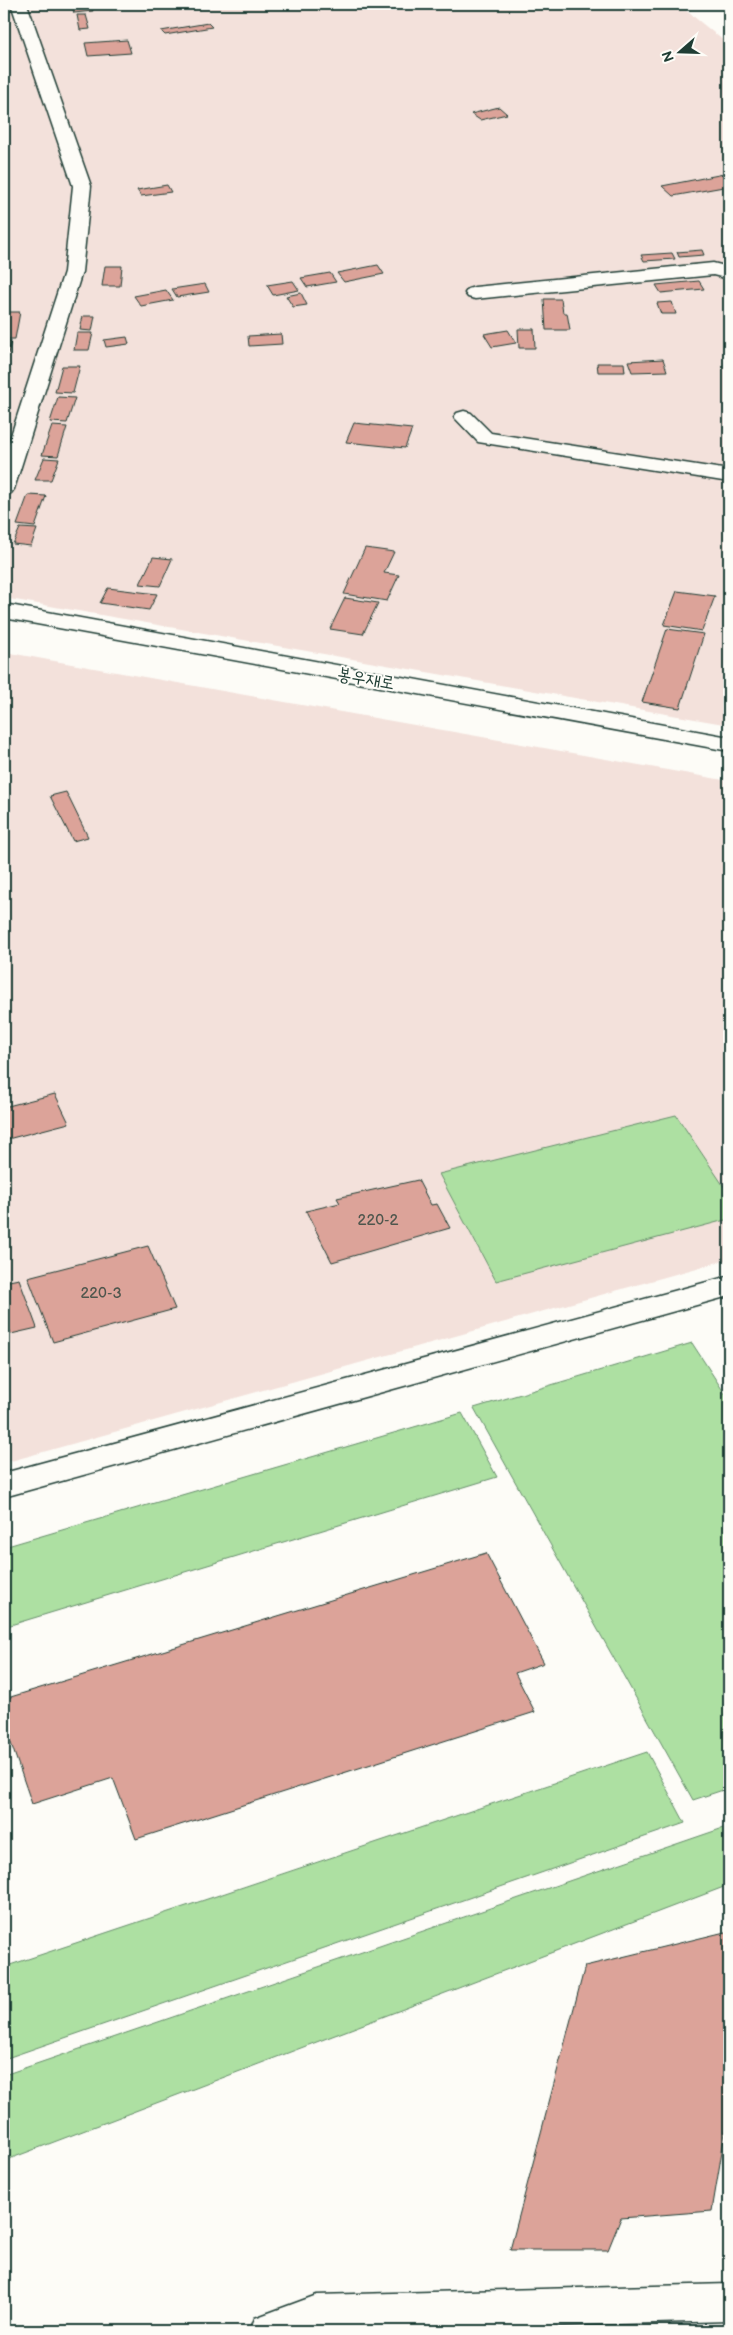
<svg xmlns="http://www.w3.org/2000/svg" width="733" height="2335" viewBox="0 0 733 2335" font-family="'Balsamiq Sans','Poor Story',sans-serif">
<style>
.built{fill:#f3e1db}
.green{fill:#ade0a2;stroke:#668e6b}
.building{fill:#dca399;stroke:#1f3d34}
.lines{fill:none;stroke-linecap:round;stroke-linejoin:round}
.lane-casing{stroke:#1f3d34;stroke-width:3}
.street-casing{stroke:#1f3d34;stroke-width:3}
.secondary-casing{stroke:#1f3d34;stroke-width:3}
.lane{fill:#fdfcf7;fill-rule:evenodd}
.street{fill:#fdfcf7;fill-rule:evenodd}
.secondary{fill:#fdfcf7;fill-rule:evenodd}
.labels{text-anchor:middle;stroke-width:4;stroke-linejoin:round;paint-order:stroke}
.number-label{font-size:15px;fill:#4e564d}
.street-label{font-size:18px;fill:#1f3d34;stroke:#fdfcf7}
</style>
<rect width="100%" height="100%" fill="#fdfcf7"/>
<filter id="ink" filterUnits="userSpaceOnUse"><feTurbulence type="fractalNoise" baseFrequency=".02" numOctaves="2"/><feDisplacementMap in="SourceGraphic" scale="10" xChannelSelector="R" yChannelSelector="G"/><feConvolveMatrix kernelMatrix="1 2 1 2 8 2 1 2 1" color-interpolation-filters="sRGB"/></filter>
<g filter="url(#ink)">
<g class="built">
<path d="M4,4H678L729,45V725L4,598Z"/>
<path d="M4,652L729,781V1259L4,1463Z"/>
</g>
<g class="green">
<path d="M676,1115L729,1194V1219L496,1281L439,1174Z"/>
<path d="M692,1343L729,1400V1788L693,1800L474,1408Z"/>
<path d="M462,1413L497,1477L4,1627V1547Z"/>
<path d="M647,1752L685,1823L4,2059V1967Z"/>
<path d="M729,1826V1885L4,2161V2075Z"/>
</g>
<g class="building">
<path d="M71,4H91L93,11L74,13Z"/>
<path d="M77,15H86L90,29L80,30Z"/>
<path d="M208,23L212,27L165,35L161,31Z"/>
<path d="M127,40L131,53L88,56L85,43Z"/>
<path d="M499,107L507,114L480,120L471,114Z"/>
<path d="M729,173V186L673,196L662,186Z"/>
<path d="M167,185L171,192L141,196L137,190Z"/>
<path d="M702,250L704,255L679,257L677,252Z"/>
<path d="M672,253L675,259L644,261L641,255Z"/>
<path d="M378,265L384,274L344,282L337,273Z"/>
<path d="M105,266H122L120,286H102Z"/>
<path d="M330,273L336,282L307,287L301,278Z"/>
<path d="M293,281L299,290L273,295L267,285Z"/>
<path d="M699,281L704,289L661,293L656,285Z"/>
<path d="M205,284L209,292L177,297L172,289Z"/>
<path d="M166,290L173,300L141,306L134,296Z"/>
<path d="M301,293L307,305L293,307L286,296Z"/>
<path d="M544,299H561L563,313H567L570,330H546Z"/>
<path d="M672,302L676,314H661L657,303Z"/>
<path d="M4,312H20L15,339H4Z"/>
<path d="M83,316H95L92,331L80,330Z"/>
<path d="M518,329H534L535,348H519Z"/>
<path d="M508,330L516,343L492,347L484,334Z"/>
<path d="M77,333H93L89,350H74Z"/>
<path d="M281,334L282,344L249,346L248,336Z"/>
<path d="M127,337L129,344L106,347L104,340Z"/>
<path d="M4,341H11L8,354H4Z"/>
<path d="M663,359L667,371L632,372L628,361Z"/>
<path d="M597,363H624L625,372H598Z"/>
<path d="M62,366H80L73,393L55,392Z"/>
<path d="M58,397L75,398L67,423L50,422Z"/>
<path d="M354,423L412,429L405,448L346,442Z"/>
<path d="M52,426L67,427L58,456L42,455Z"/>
<path d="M44,458L59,459L51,480H35Z"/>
<path d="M28,495L46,496L35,527L17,525Z"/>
<path d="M20,528L37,529L31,546L13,544Z"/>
<path d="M365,548L394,552L384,573L399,575L387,601L344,594Z"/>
<path d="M153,557L172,559L160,586L140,584Z"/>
<path d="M108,588L157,594L149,610L100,603Z"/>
<path d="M677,591L715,596L702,631L664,625Z"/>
<path d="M345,598L378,603L363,634L330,629Z"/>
<path d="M667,629L704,634L680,708L642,702Z"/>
<path d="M66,792L88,837L73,841L50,796Z"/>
<path d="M55,1094L69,1123L4,1140V1107Z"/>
<path d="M418,1180L431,1205L437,1204L450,1228L332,1262L306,1211L340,1203L337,1198Z"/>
<path d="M148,1246L175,1309L53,1342L28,1277Z"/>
<path d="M19,1279L37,1328L11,1334L4,1314V1282Z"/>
<path d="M486,1553L544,1663L515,1673L535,1712L136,1839L113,1778L32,1804L4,1723V1699Z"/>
<path d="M729,1931V2109L712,2211L621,2218L608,2250H510L585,1966Z"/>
</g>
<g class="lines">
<defs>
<g id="lane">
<path d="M713,263L729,267V279L713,275L475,299L468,297L465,293L468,289L475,287Z"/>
<path d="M464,411L471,413L491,433L729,470V482L478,442L454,417L457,413Z"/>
<path d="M729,2284V2321L367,2331H250L255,2318L317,2295Z"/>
</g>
<g id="street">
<path d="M11,4H27L91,186L82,272L14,489L11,493L4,495V457L64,272L73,186Z"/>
<path d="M729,1276V1296L4,1497V1473Z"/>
</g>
<path id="secondary" d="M4,604L729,737V751L4,618Z"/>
</defs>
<use href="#lane" class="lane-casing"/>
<use href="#street" class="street-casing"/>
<use href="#secondary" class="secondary-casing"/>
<use href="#lane" class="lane"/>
<use href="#street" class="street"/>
<use href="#secondary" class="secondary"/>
</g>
</g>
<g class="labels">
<g class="number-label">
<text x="378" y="1225">220-2</text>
<text x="101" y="1298">220-3</text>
</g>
<g class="street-label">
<text transform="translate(366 678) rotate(10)" y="6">봉우재로</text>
</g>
</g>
<rect width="733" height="2335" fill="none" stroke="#fdfcf7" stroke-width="20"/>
<rect x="10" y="10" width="713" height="2315" fill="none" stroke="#1f3d34" stroke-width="2" filter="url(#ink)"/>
<g transform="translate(680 52) rotate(250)" stroke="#fdfcf7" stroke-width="4" paint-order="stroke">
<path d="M0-4L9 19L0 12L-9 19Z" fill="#1f3d34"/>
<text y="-8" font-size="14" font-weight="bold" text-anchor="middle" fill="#1f3d34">N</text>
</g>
</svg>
